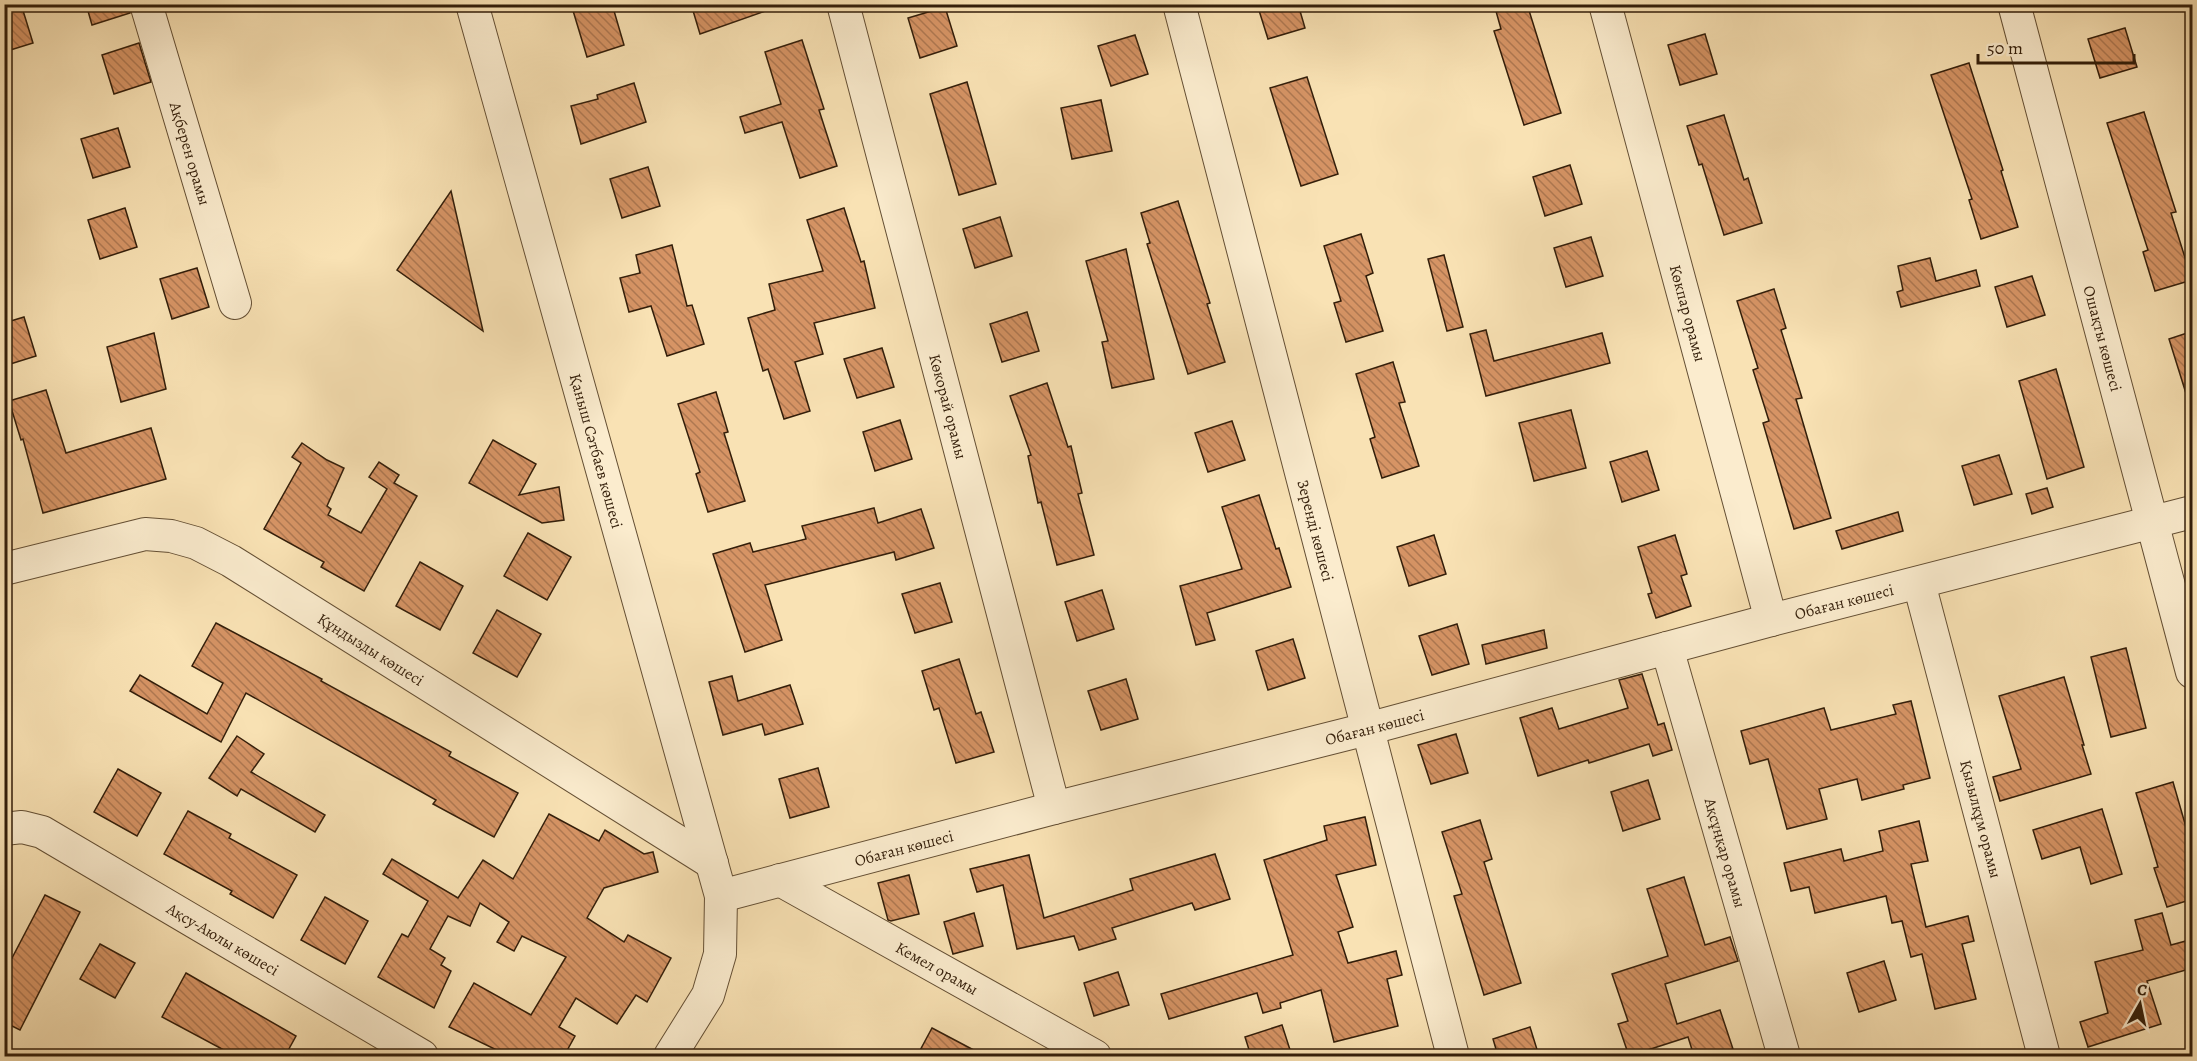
<svg xmlns="http://www.w3.org/2000/svg" width="2197" height="1061" viewBox="0 0 2197 1061" font-family="Alegreya,serif">
<style>
.building{fill:url(#building-back-hatch);stroke:#331e0a;stroke-width:1.5}
.lines{fill:none;stroke-linecap:round;stroke-linejoin:round}
.minor-casing{stroke:#644f34;stroke-width:34}
.minor{stroke:#fbecce;stroke-width:32}
.labels{text-anchor:middle;stroke-width:6;stroke-linejoin:round;paint-order:stroke}
.street-label{font-size:16px;fill:#331e0a;stroke:#fbecce}
</style>
<defs>
<pattern id="building-back-hatch" width="6" height="6" patternUnits="userSpaceOnUse" patternTransform="scale(1.5)"><rect width="6" height="6" fill="#d69465"/><path d="M-1 5l2 2M0 0l6 6M5-1l2 2" fill="none" stroke="#ae7851"/></pattern>
</defs>
<rect width="100%" height="100%" fill="#f9e2b4"/>
<filter id="stains"><feTurbulence type="fractalNoise" baseFrequency=".00333" numOctaves="4"/><feColorMatrix values="0 0 0 0 .2 0 0 0 0 .09 0 0 0 0 .02 0 0 0 .5 -.17"/></filter>
<radialGradient id="worn" r=".72"><stop offset=".6" stop-color="#630" stop-opacity="0"/><stop offset="1" stop-color="#630" stop-opacity=".3"/></radialGradient>
<g class="building">
<path d="M21,4L33,43L4,52V9Z"/>
<path d="M86,4H129L130,13L92,25Z"/>
<path d="M571,4H612L624,45L587,57Z"/>
<path d="M691,4H773L774,8L700,34Z"/>
<path d="M1257,4H1298L1305,28L1268,39Z"/>
<path d="M1494,4H1527L1561,113L1524,125L1494,31L1501,29Z"/>
<path d="M945,7L957,46L920,58L908,18Z"/>
<path d="M2125,28L2137,67L2100,78L2088,39Z"/>
<path d="M1705,34L1717,74L1680,85L1668,45Z"/>
<path d="M1135,35L1148,74L1111,86L1098,46Z"/>
<path d="M802,40L824,109L819,110L837,166L800,178L782,122L745,133L740,117L781,104L765,52Z"/>
<path d="M139,43L151,82L114,94L102,55Z"/>
<path d="M1969,63L2003,170L2001,171L2018,227L1981,239L1969,200L1972,199L1931,75Z"/>
<path d="M1307,77L1338,174L1301,186L1270,88Z"/>
<path d="M967,82L996,184L959,195L930,94Z"/>
<path d="M634,83L646,122L581,144L571,106L598,99L597,95Z"/>
<path d="M1101,100L1112,151L1072,159L1061,108Z"/>
<path d="M2144,112L2176,212L2171,213L2192,280L2155,291L2143,252L2148,250L2107,123Z"/>
<path d="M1724,115L1744,180L1748,178L1762,223L1724,235L1702,164L1699,165L1687,126Z"/>
<path d="M118,128L130,167L93,178L81,139Z"/>
<path d="M1570,165L1582,204L1545,216L1533,177Z"/>
<path d="M648,167L660,206L622,218L610,179Z"/>
<path d="M451,191L483,331L397,270Z"/>
<path d="M1178,201L1210,303L1207,304L1225,362L1188,374L1147,244L1150,243L1141,213Z"/>
<path d="M125,208L137,247L100,259L88,220Z"/>
<path d="M844,208L861,262L864,261L875,308L814,323L823,354L795,362L810,411L784,419L768,369L763,371L748,318L775,310L769,284L823,271L807,220Z"/>
<path d="M1000,217L1012,256L975,268L963,229Z"/>
<path d="M1361,234L1373,273L1366,276L1383,331L1346,342L1334,303L1341,301L1324,246Z"/>
<path d="M1591,237L1603,276L1566,287L1554,248Z"/>
<path d="M672,245L687,306L692,305L704,344L667,356L651,306L629,312L620,278L640,273L636,255Z"/>
<path d="M1126,249L1154,379L1112,388L1102,342L1108,341L1086,261Z"/>
<path d="M1444,255L1463,327L1447,331L1428,259Z"/>
<path d="M1930,258L1936,281L1976,270L1980,286L1901,307L1897,292L1903,290L1898,266Z"/>
<path d="M197,268L209,307L172,319L160,279Z"/>
<path d="M2032,276L2045,315L2007,327L1995,287Z"/>
<path d="M1774,289L1786,328L1781,330L1802,398L1796,399L1831,518L1794,529L1763,423L1769,421L1753,370L1758,368L1737,301Z"/>
<path d="M1027,312L1039,351L1002,362L990,324Z"/>
<path d="M24,317L36,356L4,366V323Z"/>
<path d="M1486,330L1494,361L1602,333L1610,363L1486,396L1470,334Z"/>
<path d="M2193,331V402L2189,403L2169,339Z"/>
<path d="M154,333L166,389L121,402L107,347Z"/>
<path d="M882,348L894,387L857,398L844,359Z"/>
<path d="M1393,362L1405,402L1399,403L1419,466L1382,478L1370,439L1375,437L1356,374Z"/>
<path d="M2056,369L2084,467L2047,479L2019,381Z"/>
<path d="M1047,383L1068,447L1071,446L1082,493L1078,494L1094,555L1057,565L1041,502L1038,503L1028,456L1031,455L1010,396Z"/>
<path d="M46,390L66,453L151,428L166,479L43,513L23,439L21,440L9,401Z"/>
<path d="M716,392L728,432L724,433L745,501L708,512L696,474L700,472L678,404Z"/>
<path d="M1571,410L1586,468L1534,481L1519,423Z"/>
<path d="M900,420L912,459L875,471L863,432Z"/>
<path d="M1232,421L1245,460L1208,472L1195,433Z"/>
<path d="M493,440L536,464L519,495L559,487L564,520L542,523L469,483Z"/>
<path d="M302,443L327,460L344,468L327,506L331,509L328,515L361,533L387,489L369,477L379,462L399,475L394,483L417,496L364,591L321,567L324,562L264,529L301,463L292,457Z"/>
<path d="M1647,451L1659,490L1622,502L1610,462Z"/>
<path d="M1999,455L2012,494L1974,505L1962,466Z"/>
<path d="M2047,488L2053,507L2032,514L2026,494Z"/>
<path d="M1259,495L1276,549L1279,548L1291,587L1207,613L1215,640L1196,645L1180,586L1242,569L1222,507Z"/>
<path d="M874,508L878,523L921,509L934,548L896,560L894,552L765,585L782,640L745,652L713,554L750,543L753,552L806,539L802,526Z"/>
<path d="M1898,512L1903,531L1842,549L1836,531Z"/>
<path d="M528,533L571,557L547,600L504,576Z"/>
<path d="M1434,535L1446,574L1409,586L1397,547Z"/>
<path d="M1675,535L1687,574L1681,576L1691,606L1656,618L1648,594L1652,593L1638,547Z"/>
<path d="M420,562L463,586L440,630L396,606Z"/>
<path d="M940,583L952,622L915,633L902,594Z"/>
<path d="M1102,590L1114,629L1077,641L1065,602Z"/>
<path d="M497,610L541,634L517,677L473,653Z"/>
<path d="M216,623L322,679L321,681L451,752L449,756L518,793L494,837L433,804L436,800L246,693L221,742L130,691L140,675L207,714L223,683L192,666Z"/>
<path d="M1457,624L1469,664L1432,675L1419,636Z"/>
<path d="M1544,630L1547,648L1486,664L1482,645Z"/>
<path d="M1293,639L1305,678L1268,690L1256,651Z"/>
<path d="M2126,648L2146,728L2111,737L2091,657Z"/>
<path d="M959,659L976,714L981,712L994,752L956,763L939,708L934,710L922,671Z"/>
<path d="M1642,674L1658,725L1664,723L1672,750L1653,756L1649,744L1589,763L1588,760L1538,776L1520,718L1552,708L1559,729L1628,708L1619,680Z"/>
<path d="M732,676L738,701L790,685L803,724L765,735L762,724L723,735L709,682Z"/>
<path d="M2064,677L2084,745H2082L2091,774L2000,801L1993,777L2021,769L1999,696Z"/>
<path d="M1126,679L1138,719L1101,730L1088,691Z"/>
<path d="M1911,701L1930,778L1903,785L1904,789L1862,800L1857,779L1819,789L1827,819L1787,829L1768,759L1750,764L1741,731L1824,708L1831,730L1896,714L1893,705Z"/>
<path d="M1456,734L1468,773L1431,784L1418,745Z"/>
<path d="M237,736L264,754L251,772L325,815L315,832L241,789L237,796L209,778Z"/>
<path d="M818,768L829,807L790,818L779,779Z"/>
<path d="M118,769L161,793L137,836L94,812Z"/>
<path d="M1648,780L1660,819L1623,831L1611,792Z"/>
<path d="M2173,782L2190,841L2187,842L2193,860V899L2167,907L2154,868L2158,867L2136,793Z"/>
<path d="M2102,809L2122,874L2091,884L2080,847L2042,859L2033,830Z"/>
<path d="M188,811L231,834L229,838L297,875L273,918L230,894L232,891L164,854Z"/>
<path d="M549,814L599,841L605,830L644,854L653,852L658,872L604,888L587,918L624,942L628,935L671,958L647,1002L636,995L617,1024L576,998L559,1027L575,1036L564,1056H509L449,1027L474,983L531,1015L566,957L522,936L514,951L497,942L509,922L480,903L470,926L448,916L430,949L445,958L441,965L451,971L434,1008L378,977L402,934L408,937L428,901L383,874L392,859L458,898L483,860L513,879Z"/>
<path d="M1365,817L1376,865L1336,875L1353,927L1338,932L1348,963L1396,951L1402,975L1387,979L1398,1026L1334,1042L1321,990L1280,1003L1281,1008L1263,1013L1257,993L1169,1019L1161,994L1293,955L1264,860L1327,840L1324,826Z"/>
<path d="M1480,820L1492,859L1484,862L1521,983L1484,995L1454,896L1462,894L1442,832Z"/>
<path d="M1919,821L1928,861L1911,864L1926,927L1968,916L1974,941L1962,944L1976,999L1935,1009L1922,954L1911,957L1902,921L1892,923L1886,896L1815,913L1809,887L1791,891L1784,863L1841,849L1844,861L1883,851L1879,831Z"/>
<path d="M1215,854L1230,899L1195,910L1192,903L1112,928L1116,939L1079,950L1074,936L1017,949L1003,885L977,892L970,869L1029,855L1044,918L1133,890L1130,879Z"/>
<path d="M909,875L919,914L891,921L888,920L878,883Z"/>
<path d="M1684,877L1705,945L1730,937L1738,961L1665,984L1677,1024L1720,1010L1733,1049L1710,1056H1694L1688,1037L1629,1056L1618,1024L1628,1021L1612,974L1668,956L1647,889Z"/>
<path d="M45,895L80,912L20,1030L4,1022V954L12,958Z"/>
<path d="M325,897L368,921L345,964L301,940Z"/>
<path d="M974,913L983,946L953,954L944,922Z"/>
<path d="M2162,913L2171,945L2193,939V968L2147,981L2161,1024L2088,1047L2080,1022L2108,1013L2095,962L2143,950L2135,920Z"/>
<path d="M100,944L135,963L115,998L80,979Z"/>
<path d="M1884,961L1896,1000L1859,1012L1847,973Z"/>
<path d="M1118,972L1129,1005L1094,1016L1084,983Z"/>
<path d="M186,973L296,1036L285,1056H235L162,1017Z"/>
<path d="M1282,1025L1292,1056H1251L1245,1037Z"/>
<path d="M1530,1027L1539,1056H1498L1493,1039Z"/>
<path d="M932,1028L985,1056H917Z"/>
</g>
<g class="lines">
<defs>
<g id="minor">
<path id="s1" d="M146,4L235,303"/>
<path id="s2" d="M472,4L721,896L720,954L708,995L670,1056"/>
<path id="s3" d="M843,4L1054,808"/>
<path id="s4" d="M1179,4L1453,1056"/>
<path id="s5" d="M1605,4L1771,620"/>
<path id="s6" d="M2014,4L2192,672"/>
<path id="s7" d="M4,569L145,534L171,536L196,543L231,561L712,863"/>
<path id="s8" d="M1919,583L2044,1056"/>
<path id="s9" d="M1667,648L1784,1056"/>
<path id="s10" d="M4,829L22,827L42,832L422,1056"/>
<path id="s11" d="M780,880L1095,1056"/>
<path id="s12" d="M721,896L1054,808L1367,729L1771,620L2192,512"/>
</g>
</defs>
<use href="#minor" class="minor-casing"/>
<use href="#minor" class="minor"/>
</g>
<g class="labels">
<g class="street-label">
<text dy="6" stroke="none"><textPath href="#s1" startOffset="156">Ақберен орамы</textPath></text>
<text dy="6" stroke="none"><textPath href="#s5" startOffset="320">Көкпар орамы</textPath></text>
<text dy="6" stroke="none"><textPath href="#s6" startOffset="346">Ошақты көшесі</textPath></text>
<text dy="6" stroke="none"><textPath href="#s3" startOffset="416">Көкорай орамы</textPath></text>
<text dy="6" stroke="none"><textPath href="#s2" startOffset="464">Қаныш Сәтбаев көшесі</textPath></text>
<text dy="6" stroke="none"><textPath href="#s4" startOffset="544">Зеренді көшесі</textPath></text>
<text dy="6" stroke="none"><textPath href="#s12" startOffset="1161">Обаған көшесі</textPath></text>
<text dy="6" stroke="none"><textPath href="#s7" startOffset="402">Құндызды көшесі</textPath></text>
<text dy="6" stroke="none"><textPath href="#s12" startOffset="675">Обаған көшесі</textPath></text>
<text dy="6" stroke="none"><textPath href="#s8" startOffset="244">Қызылқұм орамы</textPath></text>
<text dy="6" stroke="none"><textPath href="#s12" startOffset="189">Обаған көшесі</textPath></text>
<text dy="6" stroke="none"><textPath href="#s9" startOffset="213">Ақсұңқар орамы</textPath></text>
<text dy="6" stroke="none"><textPath href="#s10" startOffset="249">Ақсу-Аюлы көшесі</textPath></text>
<text dy="6" stroke="none"><textPath href="#s11" startOffset="180">Кемел орамы</textPath></text>
</g>
</g>
<rect width="2197" height="1061" fill="none" stroke="#f9e2b4" stroke-width="24"/>
<rect x="6" y="6" width="2185" height="1049" fill="none" stroke="#331e0a" stroke-width="3"/>
<rect x="12" y="12" width="2173" height="1037" fill="none" stroke="#331e0a" stroke-width="1.5"/>
<g transform="translate(2140 1004) rotate(9)" stroke="#fbecce" stroke-width="4.5" paint-order="stroke">
<path d="M0-4.5L10 22L0 15L-10 22Z" fill="#331e0a"/>
<text y="-9" font-size="16" font-weight="bold" text-anchor="middle" fill="#331e0a">С</text>
</g>
<path d="M1978 54v9h156v-9" fill="none" stroke="#331e0a" stroke-width="3"/>
<text x="1987" y="54" font-size="18" fill="#331e0a" stroke="#fbecce" stroke-width="4.5" paint-order="stroke">50 m</text>
<rect width="100%" height="100%" filter="url(#stains)"/>
<rect width="100%" height="100%" fill="url(#worn)"/>
</svg>
